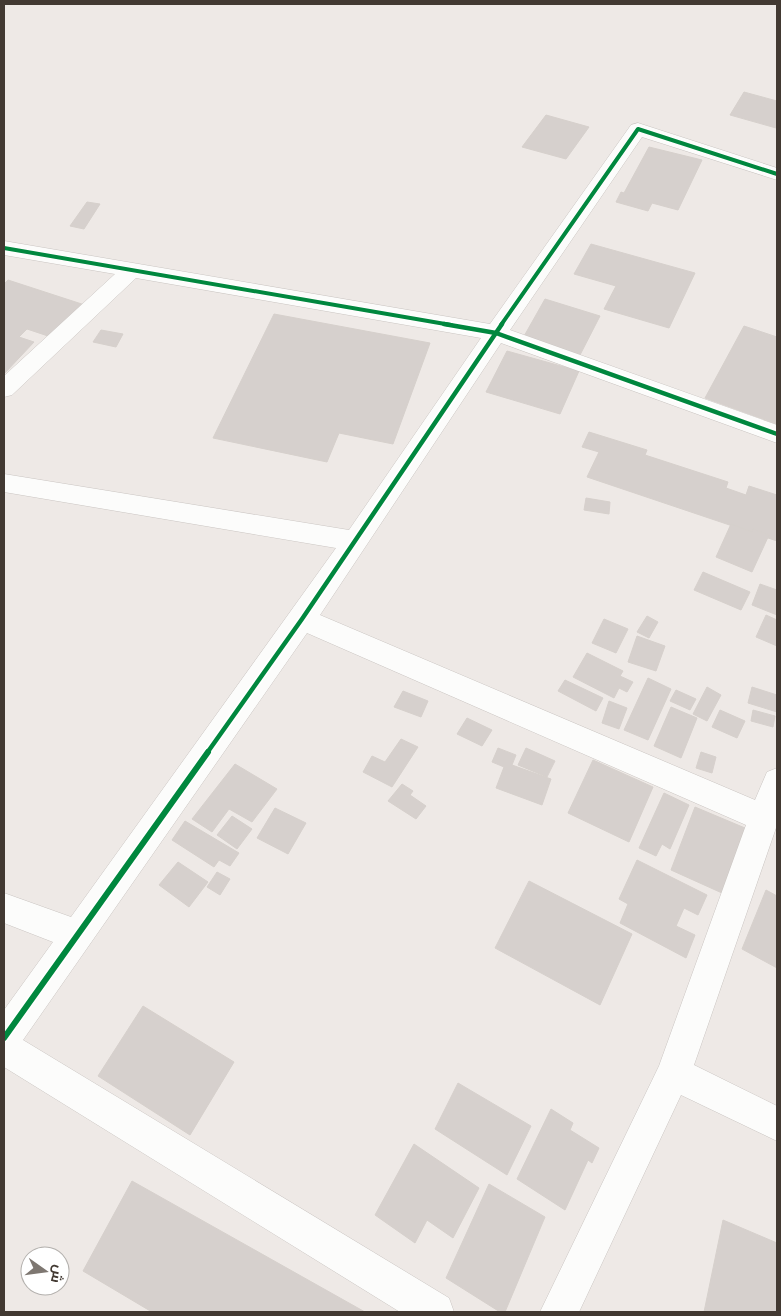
<svg xmlns="http://www.w3.org/2000/svg" width="781" height="1316" viewBox="0 0 781 1316" font-family="'Public Sans',Cairo,sans-serif">
<style>
.building{fill:#d6d0cd;stroke:#d6d0cc}
.lines{fill:none;stroke-linecap:round;stroke-linejoin:round}
.minor-casing{stroke:#cac5c2;stroke-width:1}
.minor{fill:#fcfcfb;fill-rule:evenodd}
.cycleway-far2-casing{stroke:#fff;stroke-width:5.5}
.cycleway-far1-casing{stroke:#fff;stroke-width:8}
.cycleway-casing{stroke:#fff;stroke-width:9}
.cycleway-far2{stroke:#00873e;stroke-width:4}
.cycleway-far1{stroke:#00873e;stroke-width:4.5}
.cycleway{stroke:#00873e;stroke-width:6}
</style>
<rect width="100%" height="100%" fill="#eee9e6"/>
<g class="building">
<path d="M744,92L777,101L776,128L730,115Z"/>
<path d="M546,115L589,127L566,159L522,147Z"/>
<path d="M649,147L702,160L678,210L652,203L648,211L616,202L621,192L624,193Z"/>
<path d="M87,202L100,204L84,229L70,226Z"/>
<path d="M591,244L695,273L669,328L604,309L616,286L574,274Z"/>
<path d="M8,280L94,308L63,341L27,329L19,337L34,342L4,374V284Z"/>
<path d="M545,299L600,316L580,355L523,338Z"/>
<path d="M274,314L430,343L393,444L339,433L327,462L213,438Z"/>
<path d="M744,326L777,337V424L705,398Z"/>
<path d="M101,330L123,334L116,347L93,342Z"/>
<path d="M507,351L579,371L560,414L486,392Z"/>
<path d="M589,432L647,450L645,455L728,482L726,488L746,495L749,486L777,495V541L587,477L599,452L582,447Z"/>
<path d="M586,498L610,502L609,514L584,510Z"/>
<path d="M731,524L752,532L753,529L769,535L752,572L716,557Z"/>
<path d="M703,572L750,592L741,610L694,590Z"/>
<path d="M760,584L777,590V615L752,605Z"/>
<path d="M766,615L777,620V646L756,637Z"/>
<path d="M647,616L658,622L649,638L637,632Z"/>
<path d="M604,619L628,629L616,653L592,643Z"/>
<path d="M637,636L665,646L656,671L628,662Z"/>
<path d="M587,653L623,671L620,676L633,682L627,692L619,688L614,698L573,677Z"/>
<path d="M648,678L671,689L648,740L624,730Z"/>
<path d="M565,680L603,698L596,711L558,691Z"/>
<path d="M707,687L721,695L707,721L693,714Z"/>
<path d="M752,687L777,695V712L748,703Z"/>
<path d="M676,690L696,699L690,710L670,701Z"/>
<path d="M403,691L428,701L421,717L394,707Z"/>
<path d="M609,701L627,708L619,729L602,723Z"/>
<path d="M671,707L697,718L681,758L654,746Z"/>
<path d="M720,710L745,721L737,738L712,727Z"/>
<path d="M753,710L775,716L773,727L751,721Z"/>
<path d="M467,718L492,730L482,746L457,734Z"/>
<path d="M401,739L418,747L392,787L363,772L372,756L385,762Z"/>
<path d="M498,748L516,755L512,765L551,779L542,805L496,788L504,767L492,762Z"/>
<path d="M526,748L555,761L547,777L518,765Z"/>
<path d="M701,752L716,757L712,773L696,768Z"/>
<path d="M593,760L653,787L629,842L568,813Z"/>
<path d="M235,764L277,789L252,822L229,809L212,832L192,819Z"/>
<path d="M402,784L413,791L410,795L426,806L416,819L388,801Z"/>
<path d="M664,793L689,805L670,849L662,844L656,856L639,848Z"/>
<path d="M695,807L745,828L722,893L671,870Z"/>
<path d="M275,808L306,823L288,854L257,838Z"/>
<path d="M232,816L252,829L237,849L217,835Z"/>
<path d="M185,821L239,853L230,866L219,860L214,867L172,840Z"/>
<path d="M637,860L707,895L698,915L684,908L676,926L695,935L686,958L620,923L628,904L619,899Z"/>
<path d="M178,862L208,882L189,907L159,885Z"/>
<path d="M217,872L230,879L220,895L207,887Z"/>
<path d="M529,881L632,934L600,1005L495,948Z"/>
<path d="M766,890L777,896V968L742,949Z"/>
<path d="M143,1006L234,1062L190,1135L98,1076Z"/>
<path d="M458,1083L531,1126L507,1175L435,1129Z"/>
<path d="M551,1109L573,1123L570,1130L599,1148L592,1163L588,1160L565,1210L517,1179Z"/>
<path d="M414,1144L479,1188L453,1238L427,1220L415,1243L375,1215Z"/>
<path d="M132,1181L365,1312H152L83,1271Z"/>
<path d="M489,1184L545,1217L505,1312H500L446,1278Z"/>
<path d="M723,1220L777,1243V1312H704Z"/>
</g>
<g class="lines">
<defs>
<path id="minor" d="M638,123L777,168V180L642,137L510,330L777,425V443L501,343L320,615L755,800L767,772L777,768V825L694,1065L777,1106V1141L681,1095L579,1312H540L659,1066L746,825L307,633L23,1040L449,1298L454,1312H400L4,1067V1010L53,942L4,923V893L71,917L336,548L4,492V474L349,530L481,338L136,278L12,395L4,397V376L115,274L4,255V241L490,324L631,125Z"/>
</defs>
<use href="#minor" class="minor-casing"/>
<use href="#minor" class="minor"/>
<defs>
<g id="cycleway-far2">
<path d="M4,248L451,325"/>
<path d="M501,325L638,129L777,174"/>
</g>
<g id="cycleway-far1">
<path d="M444,324L496,333L777,434"/>
<path d="M207,753L302,619L502,324"/>
</g>
<path id="cycleway" d="M4,1038L208,752"/>
</defs>
<use href="#cycleway-far2" class="cycleway-far2-casing"/>
<use href="#cycleway-far1" class="cycleway-far1-casing"/>
<use href="#cycleway" class="cycleway-casing"/>
<use href="#cycleway-far2" class="cycleway-far2"/>
<use href="#cycleway-far1" class="cycleway-far1"/>
<use href="#cycleway" class="cycleway"/>
</g>
<rect width="781" height="1316" fill="none" stroke="#423932" stroke-width="10"/>
<g transform="translate(45 1271) rotate(104)"><circle r="24" fill="#ffffff" stroke="#b3b0ad"/>
<path d="M0-4L9 19L0 12L-9 19Z" fill="#7e7771"/>
<text y="-8" font-size="14" font-weight="bold" text-anchor="middle" fill="#423932">ش</text>
</g>
</svg>
